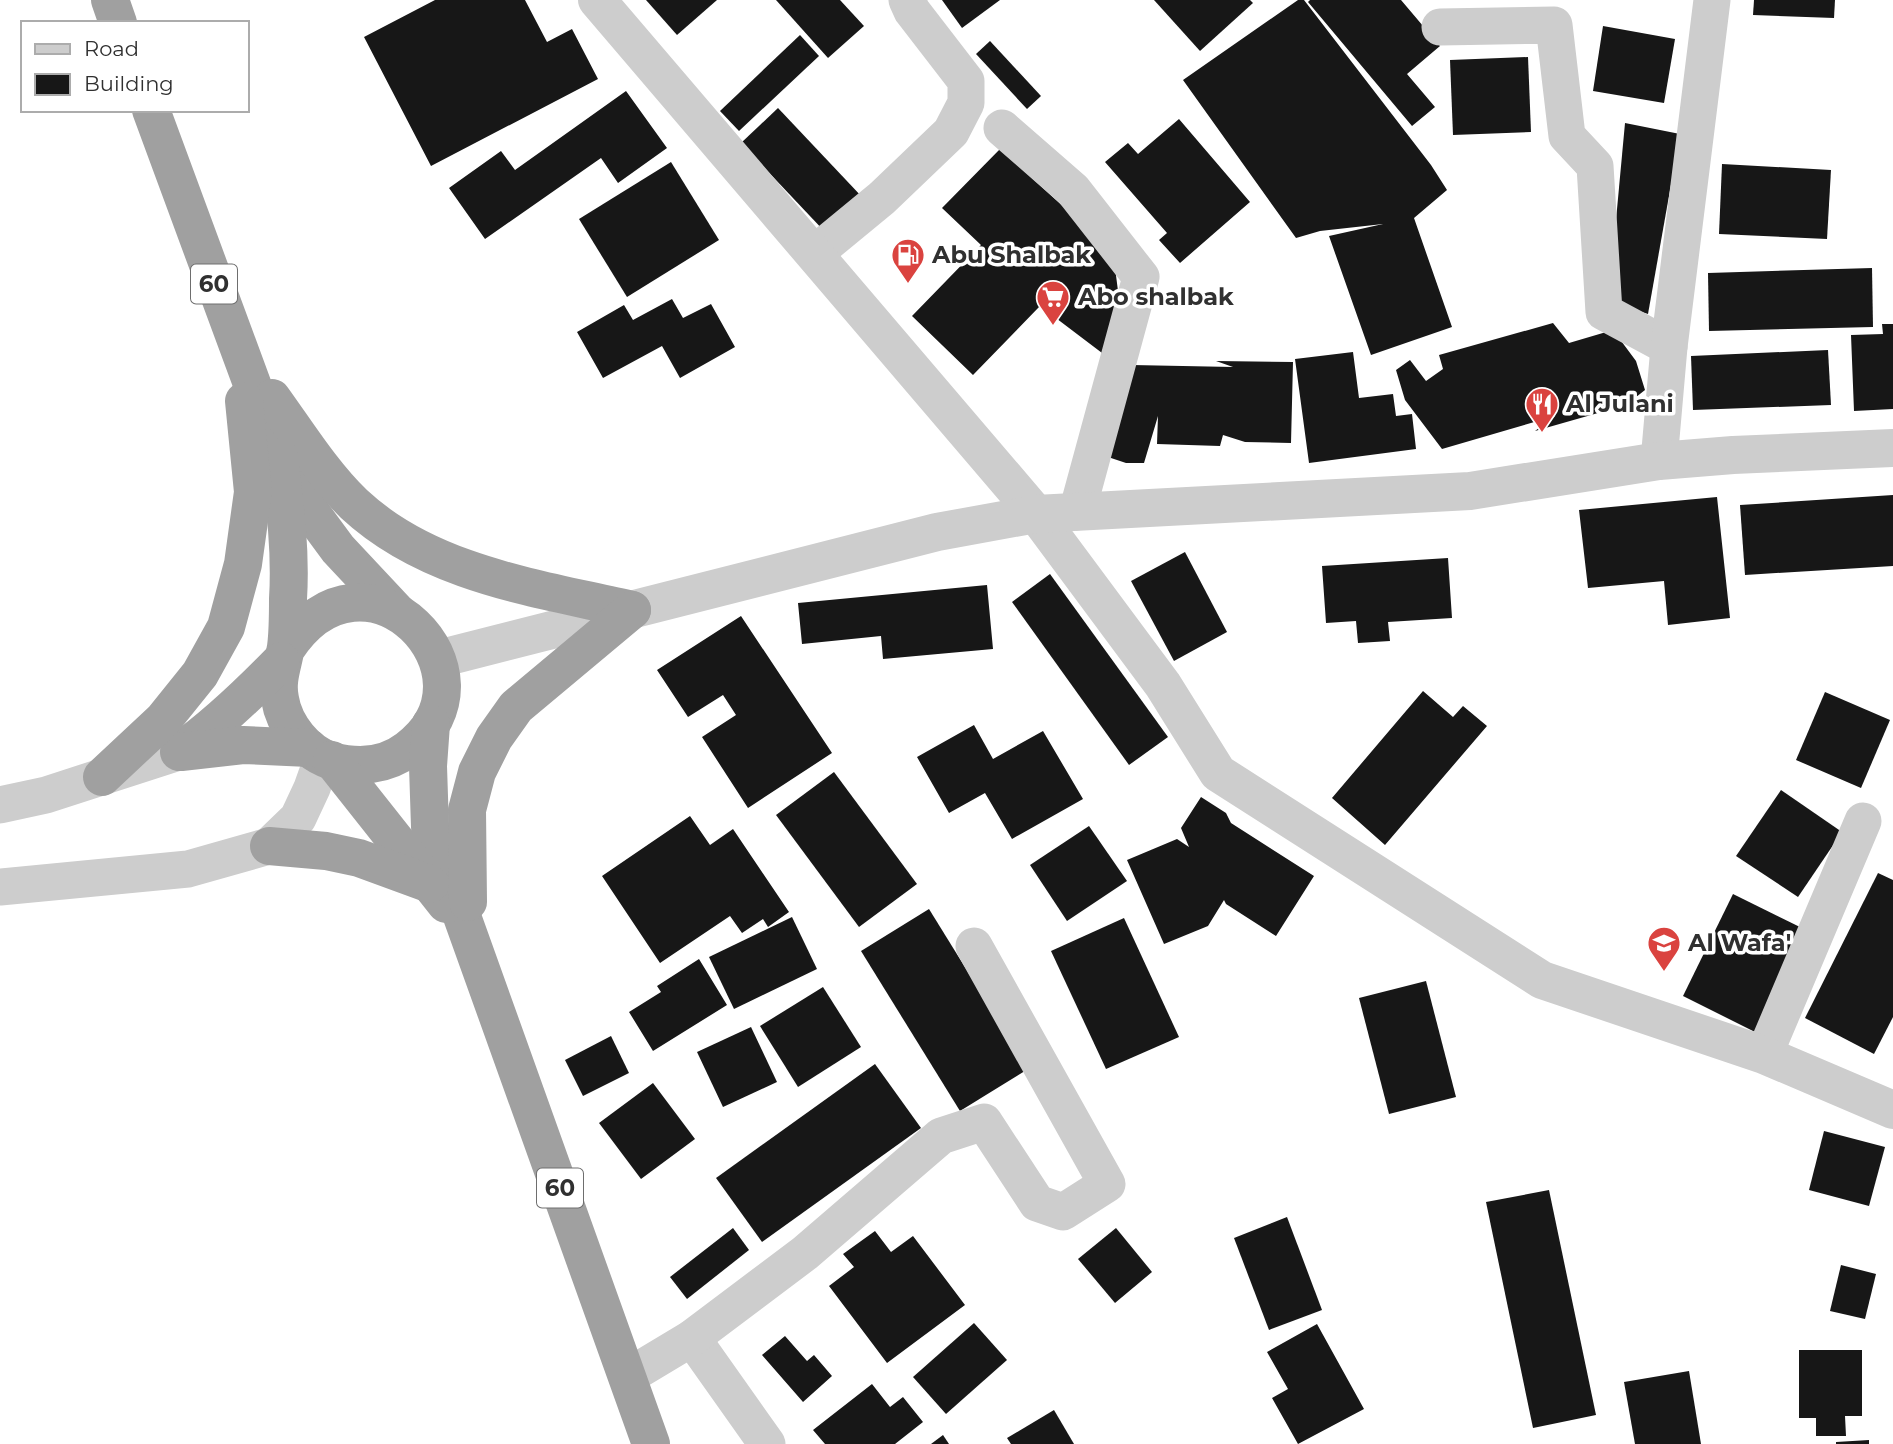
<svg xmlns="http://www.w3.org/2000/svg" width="1893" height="1444" viewBox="0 0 1893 1444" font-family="Montserrat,sans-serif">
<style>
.building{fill:#171717}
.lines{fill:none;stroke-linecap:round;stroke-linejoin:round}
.minor{stroke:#cdcdcd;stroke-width:37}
.tertiary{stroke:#cdcdcd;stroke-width:38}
.trunk{stroke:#a0a0a0;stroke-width:38}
.labels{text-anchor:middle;stroke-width:7;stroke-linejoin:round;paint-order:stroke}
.shield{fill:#fff;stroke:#6e6e6e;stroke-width:2}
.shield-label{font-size:23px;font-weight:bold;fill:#303030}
.poi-label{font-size:24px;font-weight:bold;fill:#303030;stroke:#fff;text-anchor:start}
</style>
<rect width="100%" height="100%" fill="#fff"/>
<g class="building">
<path d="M435,0H525L547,42L572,29L598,79L431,166L364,37Z"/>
<path d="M646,0H717L677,35Z"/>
<path d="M776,0H840L864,26L828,58Z"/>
<path d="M942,0H1000L962,28Z"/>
<path d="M1154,0H1250L1253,3L1200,51Z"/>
<path d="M1298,0H1304L1431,165L1447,190L1414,218L1452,327L1371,355L1329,236L1383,224L1320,231L1296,238L1183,80Z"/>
<path d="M1310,0H1401L1440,46L1407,74L1435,107L1412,126L1308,2Z"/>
<path d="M1754,0H1835L1834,18L1753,15Z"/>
<path d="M1603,26L1675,39L1664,103L1593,91Z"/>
<path d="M800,35L819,56L739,131L720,111Z"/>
<path d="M990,41L1041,96L1027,109L976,54Z"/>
<path d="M1528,57L1531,132L1453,135L1450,60Z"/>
<path d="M626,91L667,148L618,183L601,158L485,239L449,188L501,151L515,170Z"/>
<path d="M778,108L863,198L826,233L741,143Z"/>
<path d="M1179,119L1250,202L1180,263L1159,240L1167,233L1105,162L1128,143L1138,154Z"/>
<path d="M1625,123L1680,134L1648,314L1620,305L1616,220Z"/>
<path d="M1000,149L1113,252L1122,322L1106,356L1040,306L973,375L912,316L981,245L942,208Z"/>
<path d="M671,162L719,240L627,297L579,219Z"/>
<path d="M1722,164L1831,170L1827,239L1719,234Z"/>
<path d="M1872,268L1873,327L1709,331L1708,273Z"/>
<path d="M672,299L683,318L711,304L735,347L680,378L662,346L603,378L577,332L624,305L633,320Z"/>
<path d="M1553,323L1569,343L1613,330L1636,361L1645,390L1626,405L1535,431L1555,416L1442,449L1405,400L1396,370L1410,360L1426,381L1443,369L1439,355Z"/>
<path d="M1882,324H1893V409L1854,411L1851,335L1883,334Z"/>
<path d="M1828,350L1831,405L1693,410L1691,356Z"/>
<path d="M1353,352L1359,398L1393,394L1396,416L1412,414L1416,449L1309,463L1295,359Z"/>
<path d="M1216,361L1293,362L1291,443L1245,442L1223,435L1220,446L1157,444L1158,416L1144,463H1126L1105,456L1132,365L1233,367Z"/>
<path d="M1893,495V566L1745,575L1740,505Z"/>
<path d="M1717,497L1730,618L1668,625L1664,581L1588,588L1579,510Z"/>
<path d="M1185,552L1227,632L1174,661L1131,581Z"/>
<path d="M1448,558L1452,618L1388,622L1390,641L1358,643L1356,621L1326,623L1322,566Z"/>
<path d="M1050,574L1168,737L1129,765L1012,602Z"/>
<path d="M987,585L993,649L883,659L881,636L802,644L798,603Z"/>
<path d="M741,616L832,753L748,808L702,737L736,715L723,695L688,717L657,670Z"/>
<path d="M1423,691L1453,717L1463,706L1487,726L1385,845L1332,798Z"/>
<path d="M1825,692L1890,720L1861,788L1796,760Z"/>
<path d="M974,725L993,759L1043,731L1083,799L1012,839L985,793L949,813L917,757Z"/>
<path d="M834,772L917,884L859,927L776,815Z"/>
<path d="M1781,790L1842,832L1798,897L1736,856Z"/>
<path d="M1201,797L1226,813L1231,823L1314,876L1276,936L1226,904L1224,900L1208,926L1164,944L1127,860L1177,839L1189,847L1181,828Z"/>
<path d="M690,816L710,845L733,829L789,912L768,927L763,919L742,933L730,916L660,963L602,876Z"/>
<path d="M1089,826L1127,881L1067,921L1030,865Z"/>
<path d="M1878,873L1893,880V1017L1874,1054L1805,1018Z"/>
<path d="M1733,894L1804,929L1755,1032L1683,996Z"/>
<path d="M929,909L1028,1069L960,1111L861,951Z"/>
<path d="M792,917L817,969L734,1009L709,957Z"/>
<path d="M1124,918L1179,1037L1106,1069L1051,951Z"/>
<path d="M699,959L727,1005L653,1051L629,1012L661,992L657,986Z"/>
<path d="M1426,981L1456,1097L1389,1114L1359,998Z"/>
<path d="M823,987L861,1047L798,1087L760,1026Z"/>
<path d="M751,1027L777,1082L723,1107L697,1052Z"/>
<path d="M611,1036L629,1073L583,1096L565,1060Z"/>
<path d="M875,1064L921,1128L762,1242L716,1178Z"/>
<path d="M653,1083L695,1139L641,1179L599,1123Z"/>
<path d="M1824,1131L1885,1147L1869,1206L1809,1190Z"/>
<path d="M1549,1190L1596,1415L1533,1428L1486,1202Z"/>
<path d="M1287,1217L1322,1310L1269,1330L1234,1238Z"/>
<path d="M733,1228L749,1250L687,1299L670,1277Z"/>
<path d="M1116,1228L1152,1272L1115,1303L1078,1259Z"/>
<path d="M875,1231L891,1252L913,1236L965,1305L887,1363L829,1286L854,1267L843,1254Z"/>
<path d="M1841,1265L1876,1274L1865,1319L1830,1311Z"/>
<path d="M974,1323L1007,1360L946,1414L913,1377Z"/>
<path d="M1317,1324L1364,1409L1298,1444L1272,1398L1288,1389L1267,1352Z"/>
<path d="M785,1336L807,1361L814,1355L832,1376L803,1402L762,1355Z"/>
<path d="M1799,1350H1862V1416H1845L1846,1436H1816V1418H1799Z"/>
<path d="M1689,1371L1701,1444H1635L1624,1382Z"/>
<path d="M872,1384L890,1407L903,1397L923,1422L895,1444H825L813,1430Z"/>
<path d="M1054,1410L1074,1444H1011L1007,1438Z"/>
<path d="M943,1435L949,1444H931Z"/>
<path d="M1869,1440V1444H1836V1442Z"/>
</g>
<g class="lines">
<g class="minor">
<path d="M1440,27L1554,25L1567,136L1595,166L1604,312L1669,347"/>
<path d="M1002,128L1073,190L1141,277L1077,512"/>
<path d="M814,254L882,198L951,132L966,103V81L912,11L907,0"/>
<path d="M1659,461L1669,347L1712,0"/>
<path d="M0,805L46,795L179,752"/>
<path d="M0,887L188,869L269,846L298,818L312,788L323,757"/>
<path d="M1764,1055L1863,821"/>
<path d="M692,1338L767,1444"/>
<path d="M627,1377L692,1338L805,1253L941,1136L984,1122L1037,1203L1063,1212L1107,1184L974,946"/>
</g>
<g class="tertiary">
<path d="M597,0L1036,514L1163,685L1218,773L1542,980L1764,1055L1893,1110"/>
<path d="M438,659L937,532L1036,514L1470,491L1659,461L1733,455L1893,448"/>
</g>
<g class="trunk">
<path d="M110,0L118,23"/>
<path d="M151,110L279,457L310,511L338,549L397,612"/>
<path d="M272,398C298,434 322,473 354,504C429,574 537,588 632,610"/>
<path d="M279,457C285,505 291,551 288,599C288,615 288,632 286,647C283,665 276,680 280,699C284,725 306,753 332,761C358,768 386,766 408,749C507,675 366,527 286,649"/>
<path d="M431,724L428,766L430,827L651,1444"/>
<path d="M179,752C217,725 249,694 281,661"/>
<path d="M181,752L243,745L309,748"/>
<path d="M332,760L446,904"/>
<path d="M102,777L163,720L200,674L226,627L243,564L253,492L244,401"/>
<path d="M269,846L326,851L359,858L430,884"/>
<path d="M468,902L467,810L477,772L494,738L516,707L632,610"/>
</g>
</g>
<defs>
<symbol id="fuel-pin" viewBox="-11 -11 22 30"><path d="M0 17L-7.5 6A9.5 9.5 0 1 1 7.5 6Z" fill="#da433f" stroke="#fff"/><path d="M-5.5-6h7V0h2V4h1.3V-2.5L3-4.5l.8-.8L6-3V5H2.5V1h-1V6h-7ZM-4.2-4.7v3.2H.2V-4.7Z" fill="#fff"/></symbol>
<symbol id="supermarket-pin" viewBox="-11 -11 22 30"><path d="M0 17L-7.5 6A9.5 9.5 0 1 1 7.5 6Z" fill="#da433f" stroke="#fff"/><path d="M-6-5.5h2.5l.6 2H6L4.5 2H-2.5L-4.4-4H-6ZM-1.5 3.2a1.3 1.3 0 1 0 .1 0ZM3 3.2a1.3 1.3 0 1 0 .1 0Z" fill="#fff"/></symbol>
<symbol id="restaurant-pin" viewBox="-11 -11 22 30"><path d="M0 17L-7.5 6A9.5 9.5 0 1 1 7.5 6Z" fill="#da433f" stroke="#fff"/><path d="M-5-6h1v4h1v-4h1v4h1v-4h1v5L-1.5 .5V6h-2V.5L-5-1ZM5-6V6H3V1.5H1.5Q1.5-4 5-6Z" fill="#fff"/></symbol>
<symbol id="school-pin" viewBox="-11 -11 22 30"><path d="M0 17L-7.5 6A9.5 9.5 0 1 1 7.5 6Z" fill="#da433f" stroke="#fff"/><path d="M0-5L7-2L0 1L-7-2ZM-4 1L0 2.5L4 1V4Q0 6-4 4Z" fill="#fff"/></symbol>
</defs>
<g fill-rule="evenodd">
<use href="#fuel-pin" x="889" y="236" width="38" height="52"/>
<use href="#supermarket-pin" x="1034" y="278" width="38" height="52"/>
<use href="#restaurant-pin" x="1523" y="385" width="38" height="52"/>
<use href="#school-pin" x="1645" y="924" width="38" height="52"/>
</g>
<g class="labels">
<g class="shield">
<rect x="191" y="264.5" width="46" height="39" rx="5"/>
<rect x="537" y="1168.5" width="46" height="39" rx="5"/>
</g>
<g class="shield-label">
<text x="214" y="292">60</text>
<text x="560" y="1196">60</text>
</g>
<g class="poi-label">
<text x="932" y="263">Abu Shalbak</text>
<text x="1078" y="305">Abo shalbak</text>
<text x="1566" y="412">Al Julani</text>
<text x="1688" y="951">Al Wafa'</text>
</g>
</g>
<rect x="21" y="21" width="228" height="91" fill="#ffffff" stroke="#acacac" stroke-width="2"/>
<rect x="35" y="44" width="35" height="10" fill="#cdcdcd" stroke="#acacac" stroke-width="2"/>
<text x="84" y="56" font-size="21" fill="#303030">Road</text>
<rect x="35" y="74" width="35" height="21" fill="#171717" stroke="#acacac" stroke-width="2"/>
<text x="84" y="91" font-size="21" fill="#303030">Building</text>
</svg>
